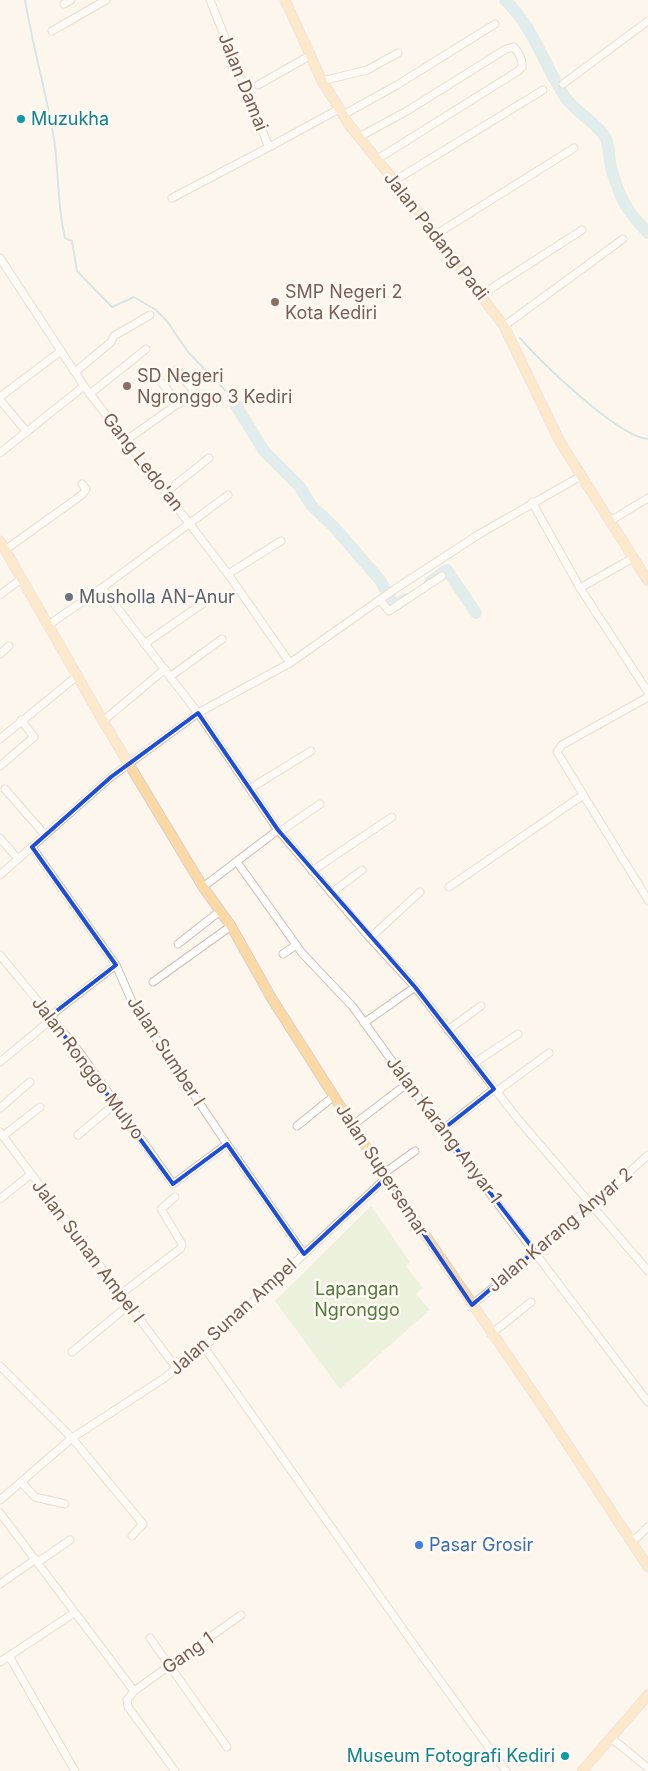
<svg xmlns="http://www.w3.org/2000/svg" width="648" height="1771" viewBox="0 0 648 1771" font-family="Inter,sans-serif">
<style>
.green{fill:#d8ecc9}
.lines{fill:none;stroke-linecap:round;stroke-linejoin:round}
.stream{stroke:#a5d3da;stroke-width:2}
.river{stroke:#bfe3e8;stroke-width:12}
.minor-casing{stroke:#d1beb0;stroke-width:9}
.major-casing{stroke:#dad1cd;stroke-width:11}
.minor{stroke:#fff;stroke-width:7}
.major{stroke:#fbd9a5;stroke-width:9}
.marked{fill:none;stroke:#1d4ed8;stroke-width:4;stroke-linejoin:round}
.culture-dot{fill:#0f9aa8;stroke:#fffaf3;stroke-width:2}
.education-dot{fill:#8d6e63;stroke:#fffaf3;stroke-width:2}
.worship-dot{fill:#6b7280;stroke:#fffaf3;stroke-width:2}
.shop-dot{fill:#3f7fe0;stroke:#fffaf3;stroke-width:2}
.labels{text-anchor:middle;stroke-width:5;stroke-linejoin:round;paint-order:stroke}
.street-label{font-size:18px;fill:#7a5c4d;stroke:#fffaf3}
.culture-label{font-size:18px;fill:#0d838f;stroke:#fffaf3;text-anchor:start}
.education-label{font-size:18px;fill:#785e54;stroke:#fffaf3;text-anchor:start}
.worship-label{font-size:18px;fill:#5b616d;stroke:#fffaf3;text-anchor:start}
.park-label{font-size:18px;fill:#537a41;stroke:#fffaf3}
.shop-label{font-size:18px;fill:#366cbe;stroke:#fffaf3;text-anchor:start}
</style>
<rect width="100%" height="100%" fill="#fdf6ec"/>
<path class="green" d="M371,1206L410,1262L406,1266L423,1288L416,1294L430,1310L340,1389L275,1301Z"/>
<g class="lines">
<g class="stream">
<path d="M25,0C33,47 46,92 54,139C59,172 57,205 65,238L72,241L77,271L112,307L134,297L156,310L167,321L188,352L224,389L235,404"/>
<path d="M520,338C541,362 618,437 648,439"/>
</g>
<g class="river">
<path d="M505,0C533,26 544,65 565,97C576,112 592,120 603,134C611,144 608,160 612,171C621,201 627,211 648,233"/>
<path d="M235,404L264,451L300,487L311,505L334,527L380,580L394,606L405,599"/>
<path d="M430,582L447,570L476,613"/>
</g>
<defs>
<g id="minor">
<path d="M210,0L268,145L271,146L339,109"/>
<path d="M64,4L71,0"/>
<path d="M52,31L106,0"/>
<path d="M322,81L367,70L398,53"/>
<path d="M563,84L648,21"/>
<path d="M258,85L311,55"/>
<path d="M343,115L397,85L495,24"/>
<path d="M359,137L407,111L506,49L514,47C519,53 523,59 522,67L518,71L376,160"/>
<path d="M394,181L543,90"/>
<path d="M172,198L271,146"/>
<path d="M435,235L574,148"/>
<path d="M0,258L84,386L228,574L290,663"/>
<path d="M481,295L582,230"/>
<path d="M504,326L623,239"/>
<path d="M75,372L111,342L114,336L150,315"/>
<path d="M162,383L179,404"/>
<path d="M90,394L146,349"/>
<path d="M0,397L61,351"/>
<path d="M0,400L27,432"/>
<path d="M125,441L193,393L192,389L176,370"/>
<path d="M0,453L84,386"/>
<path d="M166,492L209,458"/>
<path d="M532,502L580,588L648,692"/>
<path d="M610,521L648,498"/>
<path d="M5,550L83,494L86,489L82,484"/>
<path d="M228,574L281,541"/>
<path d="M102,588L198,713L278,830L370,938L415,987L518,1119L648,1271"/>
<path d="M580,588L633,558"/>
<path d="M0,595L21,579"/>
<path d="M380,600L389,611L442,576"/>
<path d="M47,626L102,588L228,495"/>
<path d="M144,644L202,604"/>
<path d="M0,654L9,646"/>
<path d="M171,676L222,639"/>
<path d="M648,697L562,745L557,752L648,900"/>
<path d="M103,721L165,669"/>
<path d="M0,739L77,676"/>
<path d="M0,766L34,737L21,720"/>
<path d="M251,788L311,751"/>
<path d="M5,789L45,835"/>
<path d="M281,831L320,804"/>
<path d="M0,838L18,859"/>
<path d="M32,847L116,965L134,1006L227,1144L304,1254"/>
<path d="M237,862L302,953L353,1007L442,1130L648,1402"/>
<path d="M312,871L392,817"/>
<path d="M0,875L111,777L198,713L290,663L395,589L481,533L581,476"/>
<path d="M203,887L278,830"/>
<path d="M449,887L583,795"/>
<path d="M331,893L362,870"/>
<path d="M370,938L420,892"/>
<path d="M178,944L220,911"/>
<path d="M283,954L296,945"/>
<path d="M0,955L78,1050L173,1184L227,1144"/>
<path d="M153,982L231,926"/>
<path d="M50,1016L116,965"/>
<path d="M364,1023L415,987"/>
<path d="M448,1030L481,1006"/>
<path d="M0,1062L53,1018"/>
<path d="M474,1063L518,1034"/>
<path d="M496,1092L549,1053"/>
<path d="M0,1108L30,1082"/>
<path d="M353,1125L408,1083"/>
<path d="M297,1126L334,1096"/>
<path d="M442,1130L494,1089"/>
<path d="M0,1132L177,1369"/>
<path d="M78,1135L116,1103"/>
<path d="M3,1136L40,1107"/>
<path d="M383,1174L415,1151"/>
<path d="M0,1199L31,1174"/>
<path d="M121,1294L181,1248L182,1244L161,1209L175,1197"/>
<path d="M472,1305L592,1206L648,1155"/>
<path d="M491,1334L531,1302"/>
<path d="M204,1347L417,1649L506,1771"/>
<path d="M72,1352L129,1305"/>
<path d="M0,1366L72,1438L143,1524L132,1536"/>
<path d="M21,1482L35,1497L65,1504"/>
<path d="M0,1500L72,1438L163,1379L204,1347L386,1178"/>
<path d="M0,1513L134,1691"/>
<path d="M631,1543L648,1527"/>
<path d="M38,1562L70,1540"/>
<path d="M0,1584L36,1559"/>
<path d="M150,1638L227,1747"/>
<path d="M9,1656L75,1771"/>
<path d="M0,1662L74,1613"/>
<path d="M611,1738L648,1768"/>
<path d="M175,1771L128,1707L127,1700L134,1691L241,1615"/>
</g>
<g id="major">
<path d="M285,0L322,81L350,126L404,193L504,326L560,442L648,581"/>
<path d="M0,541L103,721L203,887L231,926L272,999L386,1178L543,1407L648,1567"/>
<path d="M582,1771L648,1695"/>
</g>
</defs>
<use href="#minor" class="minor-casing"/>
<use href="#major" class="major-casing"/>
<use href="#minor" class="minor"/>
<use href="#major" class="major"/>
</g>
<path d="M0 0H648V1771H0ZM198,713L278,830L415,987L494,1089L442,1130L535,1251L472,1305L386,1178L304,1254L227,1144L173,1184L50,1016L116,965L32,847L111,777Z" fill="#fdf6ec" fill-opacity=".55" fill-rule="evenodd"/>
<path class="marked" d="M198,713L278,830L415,987L494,1089L442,1130L535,1251L472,1305L386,1178L304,1254L227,1144L173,1184L50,1016L116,965L32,847L111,777Z"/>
<g class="culture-dot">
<circle cx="21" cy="119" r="5"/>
<circle cx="565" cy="1756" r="5"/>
</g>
<g class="education-dot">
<circle cx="275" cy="302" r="5"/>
<circle cx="127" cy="386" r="5"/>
</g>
<circle class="worship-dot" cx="69" cy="597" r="5"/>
<circle class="shop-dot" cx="419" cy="1545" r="5"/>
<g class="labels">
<g class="street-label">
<text transform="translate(243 82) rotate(68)" y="6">Jalan Damai</text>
<text transform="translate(436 236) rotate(52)" y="6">Jalan Padang Padi</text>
<text transform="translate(143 462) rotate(52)" y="6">Gang Ledo'an</text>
<text transform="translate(166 1051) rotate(57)" y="6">Jalan Sumber I</text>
<text transform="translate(88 1068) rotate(53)" y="6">Jalan Ronggo Mulyo</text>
<text transform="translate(444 1130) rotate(53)" y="6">Jalan Karang Anyar 1</text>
<text transform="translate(382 1170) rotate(57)" y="6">Jalan Supersemar</text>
<text transform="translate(560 1230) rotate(-40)" y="6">Jalan Karang Anyar 2</text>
<text transform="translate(88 1251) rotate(53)" y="6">Jalan Sunan Ampel I</text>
<text transform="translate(233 1317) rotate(-42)" y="6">Jalan Sunan Ampel</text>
<text transform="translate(188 1653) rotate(-35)" y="6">Gang 1</text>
</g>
<g class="culture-label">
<text x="31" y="125">Muzukha</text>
<text x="555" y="1762" text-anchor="end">Museum Fotografi Kediri</text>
</g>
<g class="education-label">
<text x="285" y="298">SMP Negeri 2<tspan x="285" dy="21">Kota Kediri</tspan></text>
<text x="137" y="382">SD Negeri<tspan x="137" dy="21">Ngronggo 3 Kediri</tspan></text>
</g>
<g class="worship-label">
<text x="79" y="603">Musholla AN-Anur</text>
</g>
<g class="park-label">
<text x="357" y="1295">Lapangan<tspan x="357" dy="21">Ngronggo</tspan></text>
</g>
<g class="shop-label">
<text x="429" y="1551">Pasar Grosir</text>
</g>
</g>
</svg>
